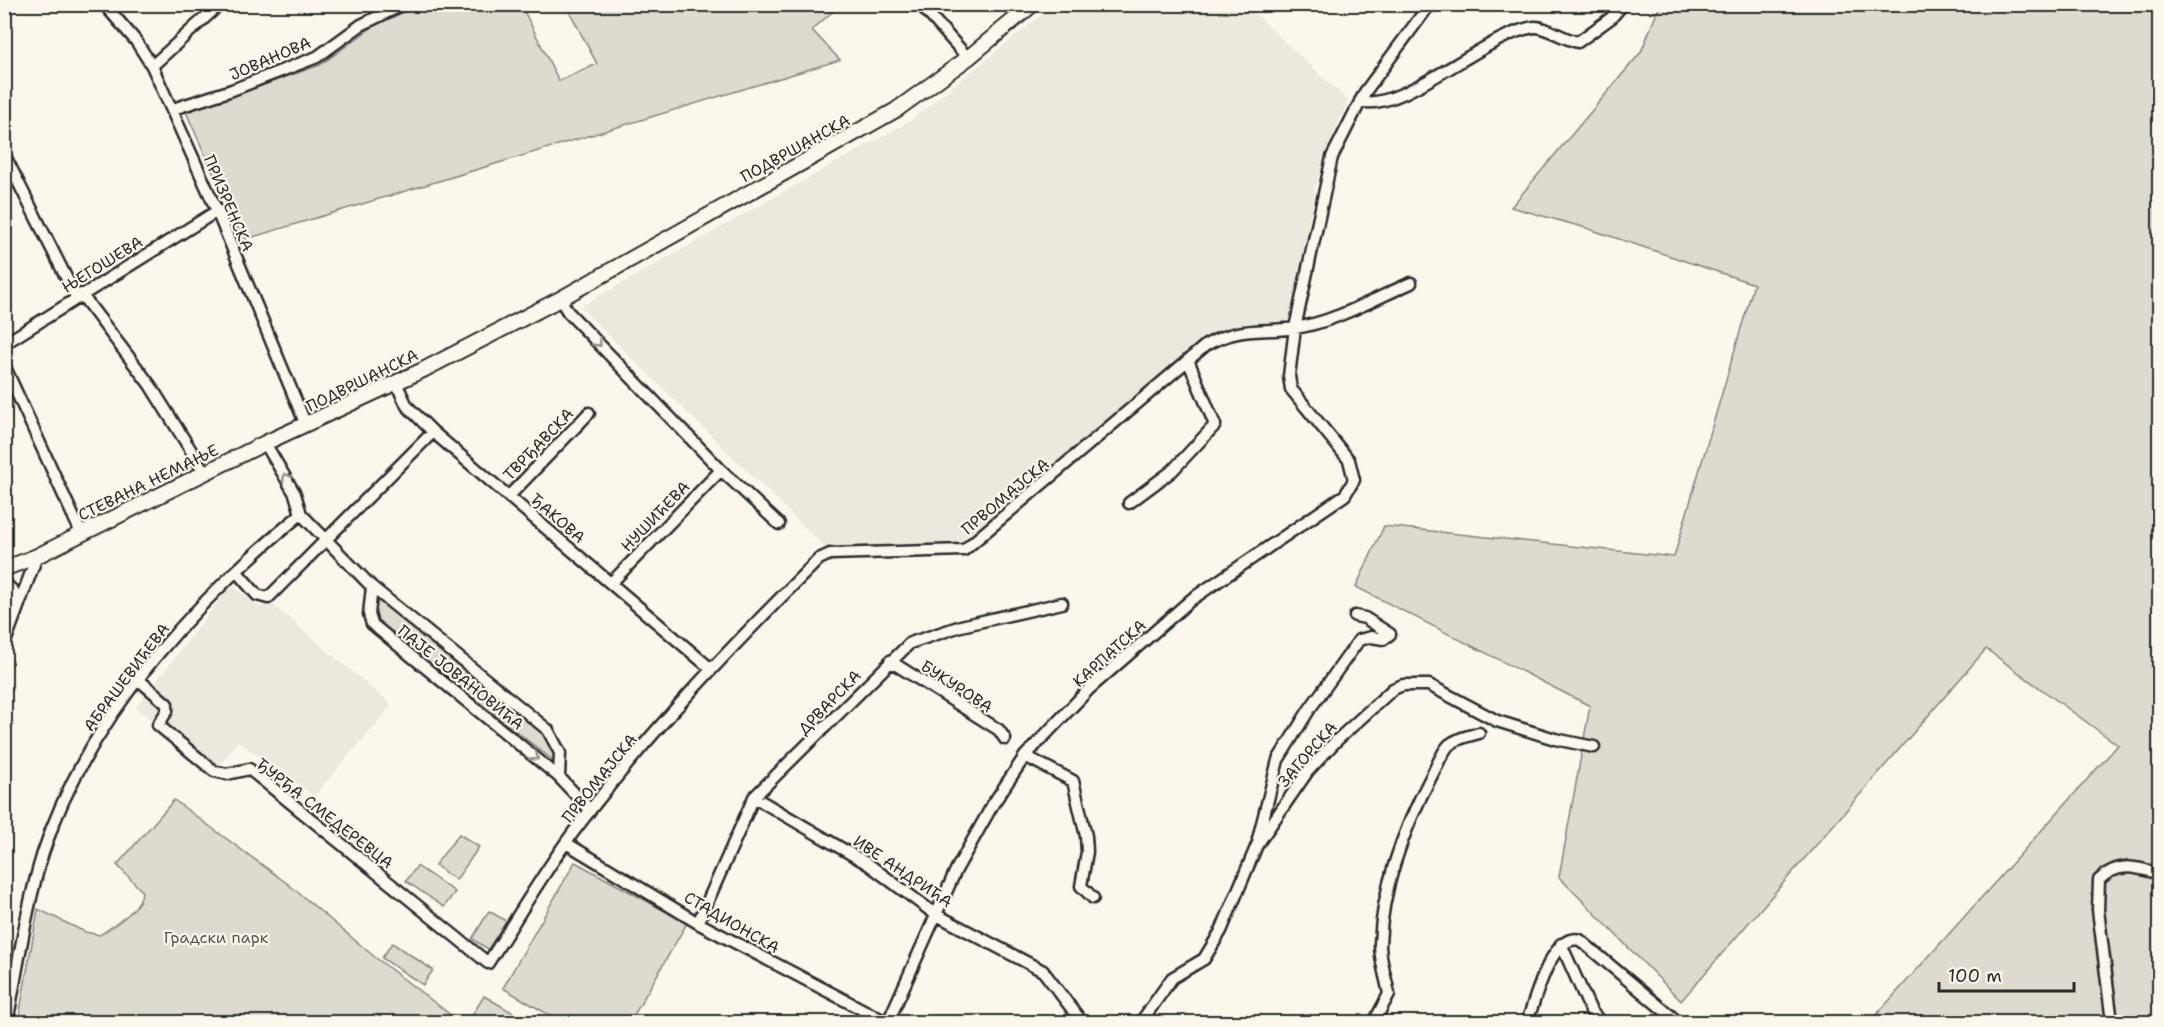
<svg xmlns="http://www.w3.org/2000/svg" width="2164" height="1027" font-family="'Shantell Sans',sans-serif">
	<rect width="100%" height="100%" fill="#fbf7ec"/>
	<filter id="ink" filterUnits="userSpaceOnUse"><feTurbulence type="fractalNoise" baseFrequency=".0167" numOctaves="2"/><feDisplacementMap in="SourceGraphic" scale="12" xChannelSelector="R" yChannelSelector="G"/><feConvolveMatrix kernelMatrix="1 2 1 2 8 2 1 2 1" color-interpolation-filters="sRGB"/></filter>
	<g filter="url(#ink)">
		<path fill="#ebe8de" d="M1054,5H1246L1348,101L1325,154L1315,189L1293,317L1282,322L1234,324L1206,340L958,544L828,550L580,307L910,121Z
			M231,585L261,608L267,600L392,705L314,796L238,741L218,768L136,708Z"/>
		<path fill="#dddad0" stroke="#84827e" stroke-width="1.5" d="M419,5H521L559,81L597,64L566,5H840L812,30L840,60L243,240L186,112L320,65L378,23Z
			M1660,5H2159V1022H1870L2118,745L1986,649L1681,1001L1559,877L1590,706L1356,587L1384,526L1674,557L1754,284L1586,228L1511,207L1641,52Z
			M377,599L547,735L553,743L556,759L554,761L378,623C373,616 372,607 377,599Z
			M174,800L288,884L376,958L460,1022H18L38,909L85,932L100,935C114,925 142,909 142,891L117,865Z
			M459,834L479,847L456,880L435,865Z
			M575,862L687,923L630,1022H561L503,988Z
			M417,866L455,892L444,907L406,881Z
			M489,911L506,921L488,949L472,939Z
			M392,943L433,970L423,985L382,958Z
			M484,996L529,1022H468Z"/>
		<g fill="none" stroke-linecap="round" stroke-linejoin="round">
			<defs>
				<path id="minor" d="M104,4L136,41L152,66L217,211L306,425
					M920,4L968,58
					M152,66L220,4
					M1360,101C1401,114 1488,32 1535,27C1545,26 1565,40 1578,42L1611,18L1623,4
					M173,109L232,90L317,57L361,25L404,4
					M4,154L76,297
					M81,294L150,385L205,473
					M560,299L568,312L721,470L779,524
					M4,344L217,211
					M4,365L81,533
					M396,383L407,406L433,432L710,668
					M265,443L295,494L301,514L372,587L548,730L560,753L559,777
					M509,496L589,413
					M1129,503L1172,471L1215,425L1188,360
					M237,572L257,595L268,598L433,432
					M4,582L14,592L17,605
					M611,583L721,470
					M372,587L369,614L372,624L559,777L590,810
					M4,645L37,556
					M890,661L999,730L1005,739
					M139,680L167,704V711L158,725L214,771L227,774L249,769L488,963C518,917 545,869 578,826C651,730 734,644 819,559L830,554L964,550L1206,345C1239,326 1261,333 1295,328C1335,322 1374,299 1411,283
					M1025,756L1073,781L1086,836L1087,852L1081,886L1093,898
					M754,797L868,864L935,914L1043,971L1082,1022
					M1258,839L1278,760L1309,710L1359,640L1371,637L1384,639L1390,634L1365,618L1355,616
					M566,843L698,923L886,1022
					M698,923L754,797L910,643L961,626L1062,603
					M1561,944L1591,1011L1600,1022
					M7,1022C18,967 26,907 43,853C87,718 193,603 301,514
					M888,1022L956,870L993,804L1025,756L1089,689L1192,599L1345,495L1354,480L1349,460L1291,389L1289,376L1295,328L1332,157L1365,92L1430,4
					M1141,1022L1172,978L1204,959L1221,931L1257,845L1308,771L1336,741L1393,689L1403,685H1429L1497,721L1555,739L1594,747
					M1374,1022L1389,994C1386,977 1380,962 1380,944C1382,886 1406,824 1433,773C1438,764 1442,752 1449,745C1457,738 1469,736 1479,733
					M1527,1022C1535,1001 1551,932 1580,940L1678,1022
					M2112,1022L2098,910L2099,880C2118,861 2136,867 2160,874"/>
				<path id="tertiary" d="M4,569L37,556L265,443L423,370L560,299L896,110L968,58L1033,4"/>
			</defs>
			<use href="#minor" stroke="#2b2b2b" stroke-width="15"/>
			<use href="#tertiary" stroke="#2b2b2b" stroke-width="18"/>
			<use href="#minor" stroke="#fbf7ec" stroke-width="10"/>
			<use href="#tertiary" stroke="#fbf7ec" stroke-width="14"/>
		</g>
		<defs><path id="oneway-chevron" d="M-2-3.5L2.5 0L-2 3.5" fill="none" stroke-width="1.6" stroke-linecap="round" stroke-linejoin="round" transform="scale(1.5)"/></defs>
		<g stroke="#93918c">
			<use href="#oneway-chevron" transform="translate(598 343) rotate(46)"/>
			<use href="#oneway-chevron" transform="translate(286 477) rotate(-121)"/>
			<use href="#oneway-chevron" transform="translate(535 757) rotate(39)"/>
		</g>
	</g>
	<g text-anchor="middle" stroke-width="4.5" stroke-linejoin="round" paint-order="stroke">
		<g font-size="16" fill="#2b2b2b" stroke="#fbf7ec">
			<text transform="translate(270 58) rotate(-23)" y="6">ЈОВАНОВА</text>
			<text transform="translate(795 148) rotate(-29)" y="6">ПОДВРШАНСКА</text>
			<text transform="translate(229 203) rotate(67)" y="6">ПРИЗРЕНСКА</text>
			<text transform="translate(102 264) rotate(-32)" y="6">ЊЕГОШЕВА</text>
			<text transform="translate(362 380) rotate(-26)" y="6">ПОДВРШАНСКА</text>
			<text transform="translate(538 444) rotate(-46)" y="6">ТВРЂАВСКА</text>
			<text transform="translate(148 482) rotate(-26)" y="6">СТЕВАНА НЕМАЊЕ</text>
			<text transform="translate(1005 496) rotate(-40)" y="6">ПРВОМАЈСКА</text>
			<text transform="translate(655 516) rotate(-46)" y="6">НУШИЋЕВА</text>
			<text transform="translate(558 518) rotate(41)" y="6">ЂАКОВА</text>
			<text transform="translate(1109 653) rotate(-42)" y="6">КАРПАТСКА</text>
			<text transform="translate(126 677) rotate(-53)" y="6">АБРАШЕВИЋЕВА</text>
			<text transform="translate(461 677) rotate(39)" y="6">ПАЈЕ ЈОВАНОВИЋА</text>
			<text transform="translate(957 686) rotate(33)" y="6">БУКУРОВА</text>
			<text transform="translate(829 702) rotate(-46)" y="6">ДРВАРСКА</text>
			<text transform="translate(1307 754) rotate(-49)" y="6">ЗАГОРСКА</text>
			<text transform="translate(599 778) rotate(-51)" y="6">ПРВОМАЈСКА</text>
			<text transform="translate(325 813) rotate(38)" y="6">ЂУРЂА СМЕДЕРЕВЦА</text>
			<text transform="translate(903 871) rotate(34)" y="6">ИВЕ АНДРИЋА</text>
			<text transform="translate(732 922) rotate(30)" y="6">СТАДИОНСКА</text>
		</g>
		<g font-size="16" fill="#585754" stroke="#fbf7ec">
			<text x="216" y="943">Градски парк</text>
		</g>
	</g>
	<rect width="2164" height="1027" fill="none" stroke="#fbf7ec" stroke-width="24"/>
	<rect x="12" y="12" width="2140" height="1003" fill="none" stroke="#2b2b2b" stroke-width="2" filter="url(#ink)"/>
	<path d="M1939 982v9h135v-9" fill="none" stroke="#2b2b2b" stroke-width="3"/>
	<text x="1948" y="982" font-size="18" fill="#2b2b2b" stroke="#fbf7ec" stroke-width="4.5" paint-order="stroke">100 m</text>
</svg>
